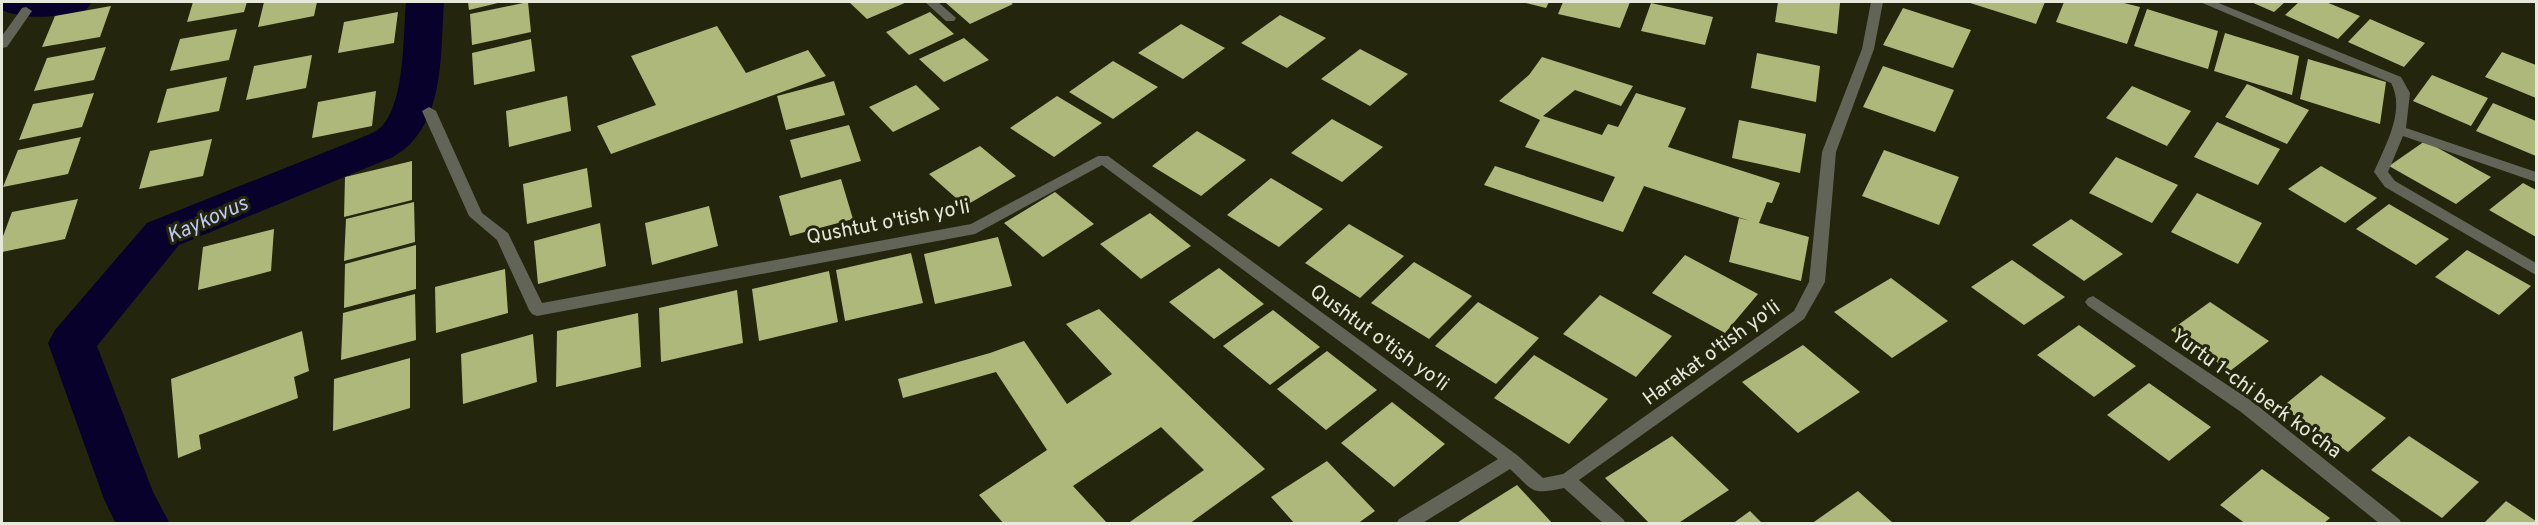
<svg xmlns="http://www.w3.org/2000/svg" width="2538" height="525" font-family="Overpass,sans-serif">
	<rect width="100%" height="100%" fill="#23260c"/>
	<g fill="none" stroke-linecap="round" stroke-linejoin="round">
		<path fill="#08012b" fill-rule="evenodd" d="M2,2H92L86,10C60,17 27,21 2,10Z
			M406,2H444C440,55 446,127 393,157L179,245L97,346L153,492L170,524H116L104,499L48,343L55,330L147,223L363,137C370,134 378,131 383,125C405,99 403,35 406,2Z"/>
	</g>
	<path fill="#afb87b" d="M193,2H247L244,12L187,22Z
		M264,2H317L314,16L258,27Z
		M468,2H502L469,10Z
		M528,2L531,32L472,45L470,14Z
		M849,2H907L867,19Z
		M1010,2L1013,4L970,24L946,3Z
		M1522,2H1549L1546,8Z
		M1563,2H1630L1620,28L1558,14Z
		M1778,2L1840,3L1837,34L1775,22Z
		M1967,2H2045L2036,24Z
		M2064,2H2120L2140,7L2127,44L2056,22Z
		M2251,2H2285L2274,12Z
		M2299,2H2326L2360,16L2338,39L2285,15Z
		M1651,3L1713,17L1705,45L1641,31Z
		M111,6L100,37L42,47L55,16Z
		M1903,8L1971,30L1953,68L1883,45Z
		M2147,9L2218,31L2208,69L2134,46Z
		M398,12L394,43L338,53L344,22Z
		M930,12L954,34L909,55L886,32Z
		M1280,15L1326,38L1287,68L1241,43Z
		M2370,19L2425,43L2404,67L2348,42Z
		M1181,24L1225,48L1183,79L1138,53Z
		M717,26L746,73L808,50L826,76L611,154L597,126L656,105L631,56Z
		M237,29L229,60L170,71L180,39Z
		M2225,33L2299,56L2292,95L2214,71Z
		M964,38L989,60L944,82L919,59Z
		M531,39L535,71L474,85L472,53Z
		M106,47L94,80L34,91L47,58Z
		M1360,49L1408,74L1370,106L1321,79Z
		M2502,52L2536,65V98L2485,77Z
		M1757,53L1820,66L1816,102L1751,88Z
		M312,55L306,88L246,100L254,66Z
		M1542,57L1633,86L1621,106L1575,90L1543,116L1602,135L1608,124L1618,127L1636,93L1686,108L1668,147L1780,183L1772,203L1767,202L1759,223L1809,237L1801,281L1729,262L1739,218L1750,221L1644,186L1623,232L1484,185L1495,166L1603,202L1615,177L1525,147L1540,120L1499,101L1529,75Z
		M2308,59L2386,82L2380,124L2300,99Z
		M1113,61L1158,87L1113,119L1069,92Z
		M1883,66L1954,90L1935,132L1863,107Z
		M2432,75L2488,98L2471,126L2413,101Z
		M227,77L219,111L157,123L167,89Z
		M834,81L845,115L786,130L777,96Z
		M2247,84L2309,110L2287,144L2225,117Z
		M916,85L940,109L893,132L869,107Z
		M2132,86L2191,111L2167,146L2106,118Z
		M376,91L372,126L312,138L318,102Z
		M94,93L82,127L19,140L33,104Z
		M567,96L571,131L509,147L506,111Z
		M1057,96L1102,123L1054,157L1010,128Z
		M2493,103L2536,121V156L2476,131Z
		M1332,119L1383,147L1342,182L1291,153Z
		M1739,120L1806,134L1800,173L1732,158Z
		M2217,122L2280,149L2258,185L2194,157Z
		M849,125L861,161L801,178L790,140Z
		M1197,131L1246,160L1201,196L1152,166Z
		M81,137L68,174L3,187L18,150Z
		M212,139L203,176L139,189L150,151Z
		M2425,141L2491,177L2456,204L2389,166Z
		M980,146L1016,176L965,206L929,174Z
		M1884,150L1959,177L1939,225L1862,196Z
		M2116,157L2178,185L2152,223L2089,193Z
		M412,161V200L344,217L345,177Z
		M2321,166L2377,198L2345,223L2288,189Z
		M587,168L592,207L527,224L523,184Z
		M1271,178L1323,209L1279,247L1227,215Z
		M841,179L853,219L790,236L779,196Z
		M2523,183L2536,190V237L2489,210Z
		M1055,192L1094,224L1043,257L1004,223Z
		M2197,193L2262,223L2238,264L2171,232Z
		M78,199L65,239L2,252V239L12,212Z
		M414,202L415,242L344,261L346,219Z
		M2389,204L2449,239L2416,265L2356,229Z
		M709,206L718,246L652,265L645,223Z
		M1150,213L1191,246L1141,279L1100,244Z
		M2071,219L2123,254L2084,281L2032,245Z
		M600,223L606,266L538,284L534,241Z
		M1349,224L1404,256L1360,298L1305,263Z
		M274,229L271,271L198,290L203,247Z
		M998,237L1012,286L935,304L924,254Z
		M416,245V289L344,308L345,264Z
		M2467,250L2531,286L2499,315L2435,277Z
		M911,253L923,303L845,321L836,270Z
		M1685,255L1758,294L1725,333L1652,293Z
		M2012,260L2065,297L2024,325L1971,287Z
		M1414,262L1472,296L1429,339L1371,303Z
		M1219,268L1264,304L1214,339L1169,302Z
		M505,269L508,313L436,333L435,287Z
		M829,271L838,322L759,341L752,289Z
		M1891,278L1948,321L1892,358L1834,312Z
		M737,290L743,343L661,362L659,308Z
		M415,294L416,340L341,360L343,313Z
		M1600,295L1672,336L1636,377L1563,334Z
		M1478,302L1539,338L1496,384L1435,346Z
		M2210,302L2269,341L2230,371L2171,330Z
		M1099,309L1265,469L1189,524H1127L1204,470L1161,427L1073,486L1108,524H1004L979,495L1047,450L996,372L903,398L898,379L990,353L1024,341L1067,404L1112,374L1066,324Z
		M1273,310L1320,347L1270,385L1223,346Z
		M638,313L641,367L556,387L557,331Z
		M2079,325L2136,366L2094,397L2037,355Z
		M302,331L309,371L294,377L298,398L199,435L201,449L178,458L171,379Z
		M533,334L537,382L463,404L461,354Z
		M1803,345L1860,392L1798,433L1742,382Z
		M1327,351L1377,390L1326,430L1277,389Z
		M1534,355L1608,399L1569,444L1494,398Z
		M410,358V408L333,431L334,379Z
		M2321,375L2386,418L2348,452L2282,407Z
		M2149,383L2211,427L2169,461L2107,415Z
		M1392,402L1445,444L1394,487L1341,443Z
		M1672,436L1729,490L1677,524H1650L1605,478Z
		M2409,436L2479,482L2442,518L2371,470Z
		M1327,461L1375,511L1357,524H1295L1271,497Z
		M2262,469L2330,518L2323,524H2246L2220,505Z
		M1517,485L1553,524H1455Z
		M1858,491L1894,524H1811Z
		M2506,501L2536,521V524H2483Z
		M1750,511L1763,524H1732Z"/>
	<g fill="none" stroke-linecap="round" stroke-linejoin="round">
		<path fill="#626458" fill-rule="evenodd" d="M925,2H938L956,18L954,21H946Z
			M1871,2H1883L1874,49L1836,152L1825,282L1804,319L1579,480L1623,519L1626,524H1604L1564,488C1530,495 1535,492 1510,469L1421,524H1396L1399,519L1498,459L1102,165L975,234L537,316L532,314L529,310L497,240L469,216L422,111L429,107L436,111L482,213L508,233L542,303L971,224L1098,156H1108L1517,455L1543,478L1563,474L1794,311L1809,282L1822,152L1862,49Z
			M2200,2H2216L2401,77L2410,93L2406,128L2536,172V182L2403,136L2388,172L2395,181L2536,263V275L2385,187L2374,172C2385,146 2406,110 2391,83Z
			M26,7L32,11L7,47L2,48V36L22,8Z
			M2093,296L2253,402L2399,519L2402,524H2380L2241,412L2088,306L2085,302L2088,298Z"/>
	</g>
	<g text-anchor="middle" stroke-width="6" stroke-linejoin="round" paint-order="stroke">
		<g font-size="20" fill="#e6e9d9" stroke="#23260c">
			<text transform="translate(888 221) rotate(-11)" y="7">Qushtut o'tish yo'li</text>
			<text transform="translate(1380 337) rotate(36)" y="7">Qushtut o'tish yo'li</text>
			<text transform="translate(1711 352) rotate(-36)" y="7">Harakat o'tish yo'li</text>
			<text transform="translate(2257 393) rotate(36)" y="7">Yurtu 1-chi berk ko'cha</text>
		</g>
		<g font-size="21" font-style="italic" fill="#c1c7f7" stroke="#23260c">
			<text transform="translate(207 219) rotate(-24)" y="7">Kaykovus</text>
		</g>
	</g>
	<rect width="2538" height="525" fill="none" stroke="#e6e9d9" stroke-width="6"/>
</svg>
